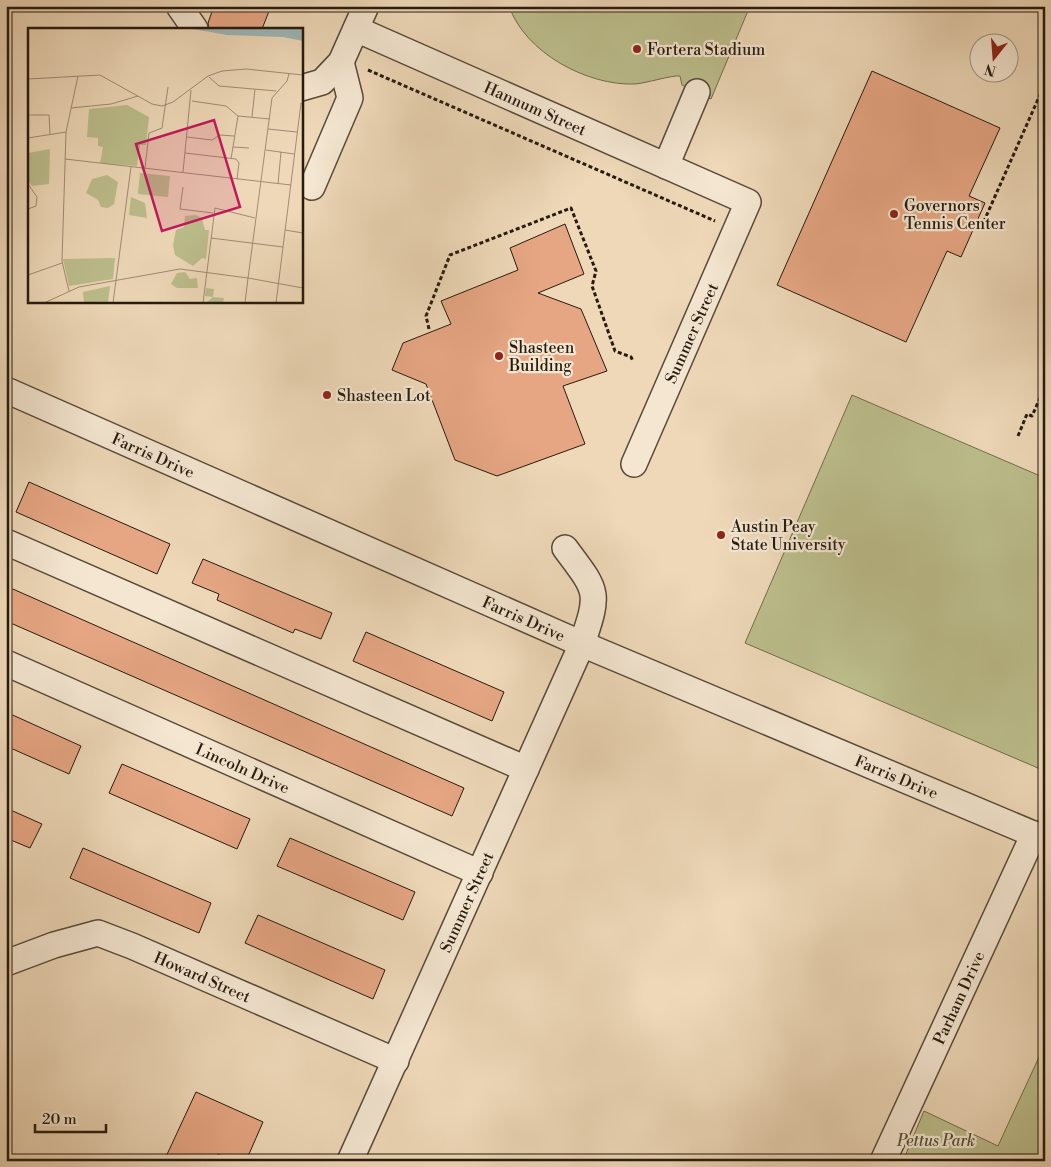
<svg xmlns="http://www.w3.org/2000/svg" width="1051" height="1167" font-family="'Libre Bodoni',serif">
	<rect width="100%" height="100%" fill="#eed8b8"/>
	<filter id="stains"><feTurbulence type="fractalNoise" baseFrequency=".004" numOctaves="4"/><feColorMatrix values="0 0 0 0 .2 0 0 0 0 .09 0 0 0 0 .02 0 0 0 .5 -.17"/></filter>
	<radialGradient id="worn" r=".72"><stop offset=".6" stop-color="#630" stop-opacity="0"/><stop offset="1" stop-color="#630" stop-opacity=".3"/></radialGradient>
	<path fill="#bcbe8c" stroke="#716c4e" d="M509,6H750L711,99L682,85L680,76C672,75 647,83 635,84C588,86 525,53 509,6Z
		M852,395L1045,478V771L745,643Z
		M1045,1044V1161H903L924,1111L998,1146Z"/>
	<path fill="#e6a683" stroke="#261b0f" d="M214,6H271L262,29H209L208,23Z
		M872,71L1000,128L969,196L985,203L961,257L947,251L906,342L777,285Z
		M565,224L584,274L538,293L581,309L607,371L563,386L585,444L497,476L455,460L426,384L392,370L403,343L451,324L441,301L518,270L510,248Z
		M29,482L170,544L157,574L16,512Z
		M203,559L332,613L321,639L295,629L293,633L217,600L219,594L192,583Z
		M6,586L464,788L452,816L6,621Z
		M366,632L504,692L492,721L353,661Z
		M6,712L81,746L69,774L6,746Z
		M122,764L250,819L237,849L109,793Z
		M6,808L42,824L30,848L6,838Z
		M290,838L415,892L403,920L277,866Z
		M83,848L211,903L199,933L70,878Z
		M258,915L385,970L373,999L245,943Z
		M196,1092L263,1122L246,1161H233L218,1154L215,1161H164Z"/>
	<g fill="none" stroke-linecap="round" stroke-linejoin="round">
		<defs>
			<g id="minor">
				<path d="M179,6L195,29"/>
				<path id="s1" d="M356,29L748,202L634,464"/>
				<path d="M301,88L322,82L341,62L366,6"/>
				<path d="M666,166L697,92"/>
				<path d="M312,187L350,98L341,62"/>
				<path id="s2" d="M6,390L582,644L1045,839"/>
				<path d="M6,542L526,769"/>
				<path id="s3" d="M6,663L480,873"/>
				<path id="s4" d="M6,963L54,945L98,933L132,946L396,1061"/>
				<path id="s5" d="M350,1161L582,644C600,591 598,592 565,548"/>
				<path id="s6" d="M883,1161L1034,834"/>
			</g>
		</defs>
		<use href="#minor" stroke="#584a39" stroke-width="28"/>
		<path stroke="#261b0f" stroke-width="3" stroke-dasharray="4 2.5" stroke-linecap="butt" d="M368,70L715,221
			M975,226L981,228L1043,88
			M429,329L426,316L450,255L571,208L596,271L592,286L615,351L631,357L633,361
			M1018,436L1027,414L1032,416L1045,387"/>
		<use href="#minor" stroke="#f4e6d1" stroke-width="25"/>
	</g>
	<g fill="#8f2418" stroke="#f4e6d1" stroke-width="2">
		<circle cx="637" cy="49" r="5"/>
		<circle cx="894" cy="214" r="5"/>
		<circle cx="499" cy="356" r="5"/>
		<circle cx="327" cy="395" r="5"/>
		<circle cx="721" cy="535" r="5"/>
	</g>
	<g text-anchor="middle" stroke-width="4.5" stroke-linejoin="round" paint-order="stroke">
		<g font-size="16" fill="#261b0f" stroke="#f4e6d1" text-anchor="start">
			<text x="647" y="55">Fortera Stadium</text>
			<text x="904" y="211">Governors<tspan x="904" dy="18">Tennis Center</tspan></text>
			<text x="509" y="353">Shasteen<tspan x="509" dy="18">Building</tspan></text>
			<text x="337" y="401">Shasteen Lot</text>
			<text x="731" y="532">Austin Peay<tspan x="731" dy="18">State University</tspan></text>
		</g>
		<g font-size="16" fill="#261b0f" stroke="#f4e6d1">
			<text dy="6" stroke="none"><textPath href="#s1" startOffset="196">Hannum Street</textPath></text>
			<text transform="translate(691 333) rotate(-66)" y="6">Summer Street</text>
			<text dy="6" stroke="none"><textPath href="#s2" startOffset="161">Farris Drive</textPath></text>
			<text dy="6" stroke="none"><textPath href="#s2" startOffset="566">Farris Drive</textPath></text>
			<text dy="6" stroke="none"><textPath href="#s3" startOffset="259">Lincoln Drive</textPath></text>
			<text dy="6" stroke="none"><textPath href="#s2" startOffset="971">Farris Drive</textPath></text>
			<text dy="6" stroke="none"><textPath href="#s5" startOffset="284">Summer Street</textPath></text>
			<text dy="6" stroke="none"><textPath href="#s4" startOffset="210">Howard Street</textPath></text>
			<text dy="6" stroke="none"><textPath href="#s6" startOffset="180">Parham Drive</textPath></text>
		</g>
		<g font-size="16" font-style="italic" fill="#534c34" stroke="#f4e6d1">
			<text x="936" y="1146">Pettus Park</text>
		</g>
	</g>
	<g transform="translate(28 28)">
		<rect width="275" height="275" fill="#eed8b8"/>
		<path d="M99,77L121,89L118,117H112L109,138L72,135L75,119L70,118V110L59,109L61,81ZM22,121L21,156L4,158L0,153V125ZM112,145L142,148L140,169L110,166ZM79,147L90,154L86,176L80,180L73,179L70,172L58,165L64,151ZM103,169L117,175L119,190L101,187ZM168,187L174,190L177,202H181L178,231L174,230L165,238L147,227L145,217L148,202L156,199L157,188ZM87,230L85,251L41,258L35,231ZM157,244L162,251L169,250L170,260H149L143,256L149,245ZM82,258L80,275H56L55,264ZM178,260L186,261L185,269L196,270L195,275L179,274L185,269L177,268Z" fill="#bcbe8c"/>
		<path d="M159,0H275V13L255,9L199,7Z" fill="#9eb7b9"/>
		<path fill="none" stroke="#9e8c74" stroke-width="1" d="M261,46L259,53L244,70L220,250L275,260M181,49L191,58L248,63M0,51L72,47L124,76L134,78L145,74L180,48L194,43L218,41L275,47M164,73L198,78L210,88M43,80L83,76L110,68M0,87H21L22,106M210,88L242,91M224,89L227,61M240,101L269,104M159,109L184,112L192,107L206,108M0,110L38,104M205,119L221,120M238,122L266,126M157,125L208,131L211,135L209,151M37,131L263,157M203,131L210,88M117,140L121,105L134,100L140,59M155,144L163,62M0,156L9,169L8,178L0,181M250,156L253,124M155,159L152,181L185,185M257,202L275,205M183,210L255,219M0,247L34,235M41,263L34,233L38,104L50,48M16,275L51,259L152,241L220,250L217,275M85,275L103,139M175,275L187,180L227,190M248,275L273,75L275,76"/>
		<path fill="#c2185b" fill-opacity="0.15" stroke="#c2185b" stroke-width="2.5" d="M186,92L212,179L134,203L108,116Z"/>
		<rect width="275" height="275" fill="none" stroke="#261b0f" stroke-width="2.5"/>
	</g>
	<rect width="1051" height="1167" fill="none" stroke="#eed8b8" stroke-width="25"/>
	<rect x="8" y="8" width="1036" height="1152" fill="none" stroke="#261b0f" stroke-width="2.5"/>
	<rect x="12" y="12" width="1026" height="1142" fill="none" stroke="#261b0f"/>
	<g transform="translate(994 58) rotate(197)"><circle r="24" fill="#f4e6d1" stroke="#a29583"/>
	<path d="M0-4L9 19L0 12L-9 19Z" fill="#8f2418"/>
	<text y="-8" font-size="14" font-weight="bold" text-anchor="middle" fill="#261b0f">N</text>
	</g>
	<path d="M35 1124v8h71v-8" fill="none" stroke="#261b0f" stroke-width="2.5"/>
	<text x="42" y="1124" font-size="15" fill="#261b0f" stroke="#f4e6d1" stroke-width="4" paint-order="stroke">20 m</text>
	<rect width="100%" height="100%" filter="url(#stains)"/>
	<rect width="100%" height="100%" fill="url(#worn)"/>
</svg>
